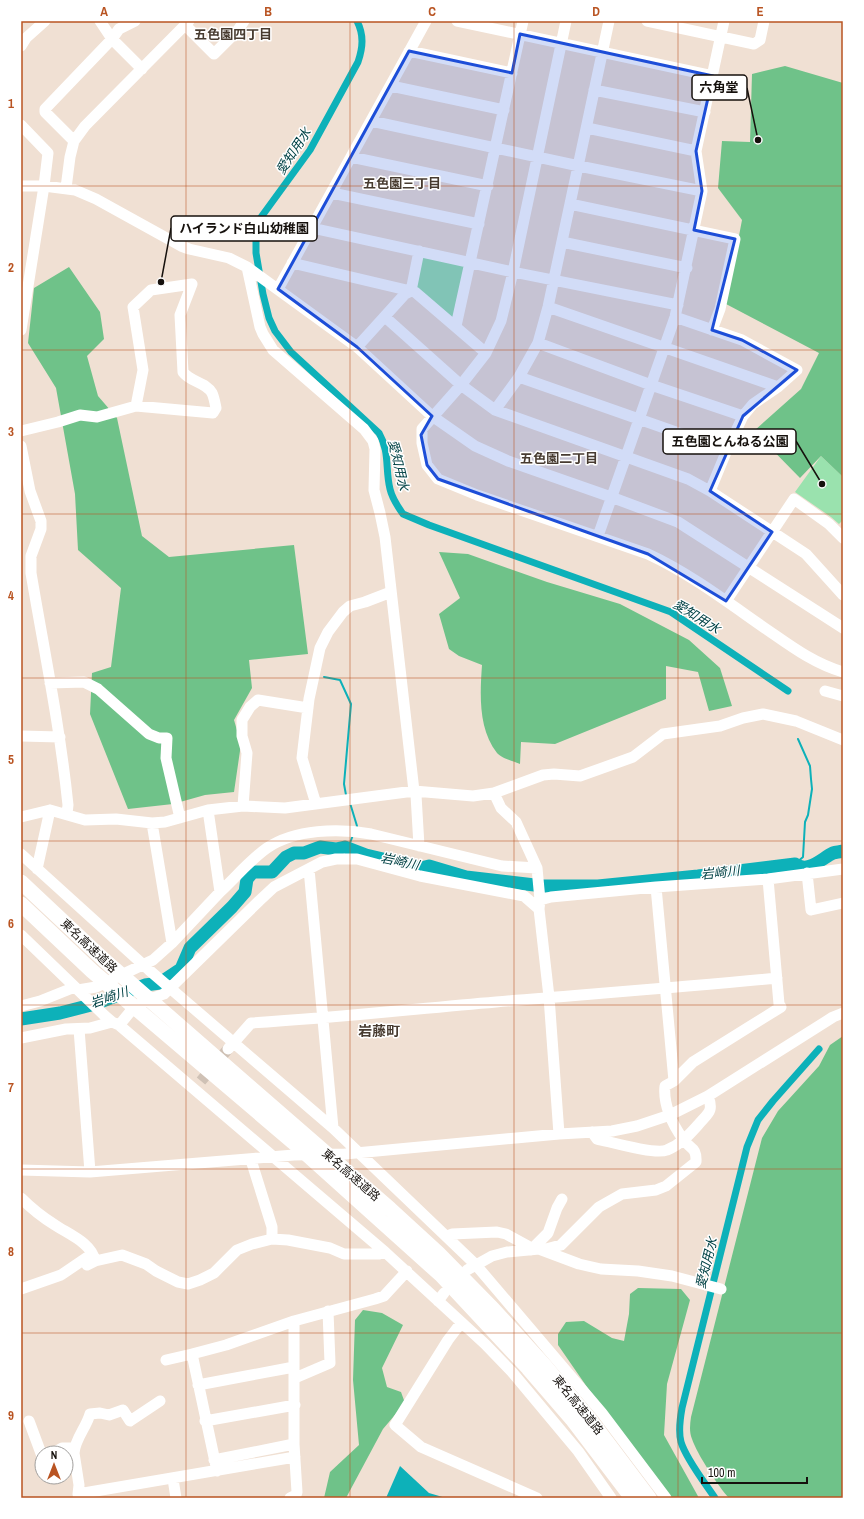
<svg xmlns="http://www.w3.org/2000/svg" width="864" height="1519" font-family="'Archivo Narrow','Noto Sans JP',sans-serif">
	<rect width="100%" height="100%" fill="#f0e0d3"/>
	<path fill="#9ae2ae" d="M421,253L468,264L455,322L416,288Z
		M821,456L843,477V520L839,524L831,517L795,492Z"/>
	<path fill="#6fc289" d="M785,66L843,83V477L821,456L800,478L754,431L801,389L819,353L726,304L742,220L718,188L722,141L750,142L752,74Z
		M69,267L100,312L104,339L87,356L98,396L117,418L142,536L169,557L294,545L308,654L249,660L252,688L234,720L241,744L234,792L205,795L173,804L128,809L90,714L92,673L111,667L121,588L78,550L75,494L56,388L28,343L34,288Z
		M439,552L468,554L547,582L620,604L689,640L720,668L732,706L709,711L698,672L666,666V699L555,744L521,742L520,764C513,761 501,758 497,753C478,729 480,694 482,665L459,656L449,649L439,614L460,598Z
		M843,1036V1498H729C718,1486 697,1454 692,1439C689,1432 690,1424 691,1417L762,1138L778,1111L819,1066L830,1045Z
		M638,1288L681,1289L690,1300L667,1384L664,1435L699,1498H670L587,1387L558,1345V1334L566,1322L584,1321L612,1338L624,1341L629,1314L630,1294Z
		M363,1310L382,1313L403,1325L382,1368L387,1387L401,1392L405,1403L383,1429L346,1498H324L330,1472L359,1445L353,1380L355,1320Z"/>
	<path fill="#0db1b9" d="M400,1466L429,1493L446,1498H386Z"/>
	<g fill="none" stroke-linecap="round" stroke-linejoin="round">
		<path stroke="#0db1b9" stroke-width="2" d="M324,677L340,680L351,704L344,784L346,795
			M350,803L357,826L356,829
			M345,847L350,843L353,835
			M795,864L803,857L805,822L808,815L812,789L811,779L810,766L798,739"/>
		<path stroke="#0db1b9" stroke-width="7" d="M357,21C364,35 363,47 358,62L310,150L259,220L256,239V253L263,294L269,318L275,331L291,352L379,433C390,452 385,469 390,489C392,498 398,507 403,514L429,525L671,612L788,691
			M715,1498C705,1483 686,1459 681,1442C678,1431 680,1419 682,1408L747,1147L758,1120L773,1101L819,1049"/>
		<path stroke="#0db1b9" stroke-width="13" d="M21,1019L60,1013L95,1004L145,985L160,983L181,969L190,948L232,907L245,892L247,879L253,872H272L286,857L294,853H304L320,847L336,849L345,847L366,855L421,868L429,866L466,877L543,886H598L698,876L795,864C808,874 822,858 833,853C836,852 840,852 843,851"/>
		<path stroke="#cfc1b5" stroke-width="11" stroke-dasharray="11 5.5" stroke-linecap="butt" d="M201,1081L228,1049"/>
		<path stroke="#fff" stroke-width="11" d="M100,21L112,39L142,69
			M457,21L713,76
			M566,21L513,272L501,321L486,353L461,385L422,429V443L427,465L438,479L477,495L648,554C691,574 730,604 769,631C792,647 815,664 843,672
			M647,21L754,44L760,40L764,21
			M185,25L214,54L238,30L244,21
			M21,46L26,38L45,21
			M409,51L512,73
			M391,86L504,110
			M594,90L705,112
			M371,121L579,166L702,191
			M21,125L48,153L44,186L21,330
			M587,128L696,151
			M74,141L45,112V109L112,39L119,29L135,21
			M351,157L488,186
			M21,186H44L75,190L96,199L181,246L189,249L229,258L247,267L357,347L432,416L475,446L508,461L611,497L678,522L843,628
			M66,188L70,157L74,141L85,126L189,21
			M332,193L479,224
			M570,204L735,239L720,309L712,330
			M312,228L513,272L678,305
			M562,242L687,268
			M292,263L415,292L486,353
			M247,267L260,327L263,334L273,350L364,429L373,441L375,449L374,490L380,513L385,537L414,791L416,795L419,846
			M278,289L426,21
			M548,307L778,387
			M385,317L461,385L495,410L688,479L710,491L806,554L843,595
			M675,317L742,340L797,370L778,387L753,404L743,416L727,450L710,491
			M456,326L523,21
			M538,343L651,385L743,416
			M357,347L405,294L411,291L419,251
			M519,377L727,450
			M495,410L519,377L538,343L548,307L609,21
			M21,431L58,422L80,415L97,417L136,406L213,413L216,408C215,403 214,397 212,393C206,382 190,382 183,372L180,315L192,284L151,290L133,307L143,370L136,406
			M21,446L30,491L41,521V529L31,556V573C44,650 60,727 68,805L67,814
			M598,536L675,317L702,191L696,151L724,21
			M726,601L794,499L829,524L843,538
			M50,683L84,682L98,689L149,734L159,738H167L166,758L180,818
			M825,691L843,696
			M21,736L60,737
			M494,793L501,808L516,822L537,868L540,900L539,909L549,997L559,1134
			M316,804L302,758L309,699L320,648L328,632L343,612L350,606L365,602L391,592
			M243,806L247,753L242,736V720L250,707L258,700L308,708
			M21,817L50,810L85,820L116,819L152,823L165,822L208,810L243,806L285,808L414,791L473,796L494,793L543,775L554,774L580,776L633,757L663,734L720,726L743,718L763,714L796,721L843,740
			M152,823L172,943
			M21,854L149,970L333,1128L476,1265L602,1413L666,1498
			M37,869L50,810
			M309,869L333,1128
			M807,873L811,910L843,903
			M656,887L674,1081
			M220,892C236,877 250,860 267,848C295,829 339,828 371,834L502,866L537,868
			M540,900L551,897L656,887L768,879L843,869
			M21,935L105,1016L112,1022L119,1025L385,1252L485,1344L512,1372L578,1451L611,1498
			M78,990L96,987L153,960L172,943L220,892L208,810
			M21,1006L40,1001L75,987
			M119,1025C124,1020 127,1015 132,1010C139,1002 154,998 164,994L259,901L274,887L322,862L336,859H357L420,876L524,896L539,909
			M79,1029L90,1172
			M21,1038L66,1029L90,1028L112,1022
			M228,1049L251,1023C333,1018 414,1009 496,1002C590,994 683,987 777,978
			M592,1132L597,1139C611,1142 655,1155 667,1150C680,1145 689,1135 698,1125C708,1113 714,1112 708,1096
			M251,1160L272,1227V1239
			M21,1170L90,1172L294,1155L345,1154L559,1134L612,1131L637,1126L670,1115L708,1096L833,1017L843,1013
			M21,1198C31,1208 42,1217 55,1225C68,1234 92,1243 95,1261
			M447,1236L452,1234L497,1232L506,1234L528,1246L531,1250L548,1233L557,1208L562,1199
			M542,1250L561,1245L599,1207L622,1194L656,1190L666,1186L696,1162C697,1146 689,1149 683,1139C672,1124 663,1104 665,1086L674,1081L693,1062L781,1007L779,1004L768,879
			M87,1265L95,1261L122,1255L146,1264L156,1271L178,1282L188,1284L200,1280L214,1273L237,1250L252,1244L272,1239L288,1240L330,1248L344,1254H379L385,1252
			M467,1270L492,1256L507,1252L539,1249L579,1264L601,1269L638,1271L672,1276L721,1289
			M21,1289L61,1275L86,1258L93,1256
			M438,1301L444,1293
			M294,1321L375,1299L384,1296L407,1271
			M461,1323L448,1340L395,1425L421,1447L537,1498
			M166,1360L192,1354
			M295,1378L330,1363L328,1311
			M198,1385L294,1367
			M29,1421L42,1456
			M205,1421L295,1405
			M53,1453L62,1448H74
			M214,1460L294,1444
			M217,1471L192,1354L226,1345L294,1321V1444L297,1492L296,1495L290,1498
			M173,1479L176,1498
			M78,1494L295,1457
			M79,1498L78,1494L79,1485L74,1453C75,1439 86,1428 90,1414L100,1413L109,1415L123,1410L130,1421L160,1401"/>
		<path stroke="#fff" stroke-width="15" d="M21,882L104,960L390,1209L438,1253L493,1309L545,1366L588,1417L649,1498
			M21,904L92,971L293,1142L441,1275L528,1368L572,1419L632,1498"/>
	</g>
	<path fill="#1d4ed8" fill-opacity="0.2" stroke="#1d4ed8" stroke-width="3" stroke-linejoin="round" d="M520,34L713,76L696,151L702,191L694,230L735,239L712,330L742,340L797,370L743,416L710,491L772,532L726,601L648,554L438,479L427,465L421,435L432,416L357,347L278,289L409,51L512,73Z"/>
	<path fill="none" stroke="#b95422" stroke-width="1" stroke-opacity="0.55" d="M186,21V1498M350,21V1498M514,21V1498M678,21V1498M21,186H843M21,350H843M21,514H843M21,678H843M21,841H843M21,1005H843M21,1169H843M21,1333H843"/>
	<g text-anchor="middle" stroke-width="3" stroke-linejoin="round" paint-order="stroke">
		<g font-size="12" fill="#16110d" stroke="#fff">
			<text transform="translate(89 946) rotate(43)" y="4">東名高速道路</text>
			<text transform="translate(351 1175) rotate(41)" y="4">東名高速道路</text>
			<text transform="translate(578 1405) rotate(51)" y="4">東名高速道路</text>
		</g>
		<g font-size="13" font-weight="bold" fill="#473b30" stroke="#fff">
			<text x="233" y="39">五色園四丁目</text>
			<text x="402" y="188">五色園三丁目</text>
			<text x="559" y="463">五色園二丁目</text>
		</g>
		<g font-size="13" font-style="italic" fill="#004144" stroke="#fff">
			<text transform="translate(293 151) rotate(-57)" y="5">愛知用水</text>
			<text transform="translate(399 465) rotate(77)" y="5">愛知用水</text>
			<text transform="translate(697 616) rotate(32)" y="5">愛知用水</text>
			<text transform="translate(400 861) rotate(12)" y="5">岩崎川</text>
			<text transform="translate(720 872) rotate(-6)" y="5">岩崎川</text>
			<text transform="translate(109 997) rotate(-19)" y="5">岩崎川</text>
			<text transform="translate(706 1263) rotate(-76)" y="5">愛知用水</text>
		</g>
		<g font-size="14" font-weight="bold" fill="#473b30" stroke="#fff">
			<text x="379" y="1036">岩藤町</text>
		</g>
	</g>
	<path fill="none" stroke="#16110d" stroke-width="1.5" d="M758 140L747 88M161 282L171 228M822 484L796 441"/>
	<g fill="#16110d" stroke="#fff" stroke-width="1.5">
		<circle cx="758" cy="140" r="4"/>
		<circle cx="161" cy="282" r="4"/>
		<circle cx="822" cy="484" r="4"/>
	</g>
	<g fill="#fff" stroke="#16110d" stroke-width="1.5">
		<rect x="692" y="75" width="55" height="25" rx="4"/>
		<rect x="171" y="216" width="146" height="25" rx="4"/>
		<rect x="663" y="429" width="133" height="25" rx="4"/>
	</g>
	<g font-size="13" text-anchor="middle" font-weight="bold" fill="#16110d">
		<text x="719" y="92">六角堂</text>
		<text x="244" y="233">ハイランド白山幼稚園</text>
		<text x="730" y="446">五色園とんねる公園</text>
	</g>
	<rect width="864" height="1519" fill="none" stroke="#ffffff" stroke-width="44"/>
	<g transform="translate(54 1465)"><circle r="19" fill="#ffffff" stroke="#a2a09e"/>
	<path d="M0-3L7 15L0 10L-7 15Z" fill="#b95422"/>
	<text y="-6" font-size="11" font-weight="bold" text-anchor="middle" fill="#16110d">N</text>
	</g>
	<path d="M702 1477v6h105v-6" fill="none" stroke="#16110d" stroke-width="2"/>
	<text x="708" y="1477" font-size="12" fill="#16110d" stroke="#ffffff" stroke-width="3" paint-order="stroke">100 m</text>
	<rect x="22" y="22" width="820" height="1475" fill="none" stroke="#b95422" stroke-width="1.5"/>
	<g font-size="13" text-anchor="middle" font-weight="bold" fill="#b95422">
		<text x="104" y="16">A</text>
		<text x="268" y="16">B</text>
		<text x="432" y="16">C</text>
		<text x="596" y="16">D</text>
		<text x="760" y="16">E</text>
		<text x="11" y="108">1</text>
		<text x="11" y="272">2</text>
		<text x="11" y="436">3</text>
		<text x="11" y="600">4</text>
		<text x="11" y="764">5</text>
		<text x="11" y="928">6</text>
		<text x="11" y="1092">7</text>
		<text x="11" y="1256">8</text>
		<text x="11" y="1420">9</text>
	</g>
</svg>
